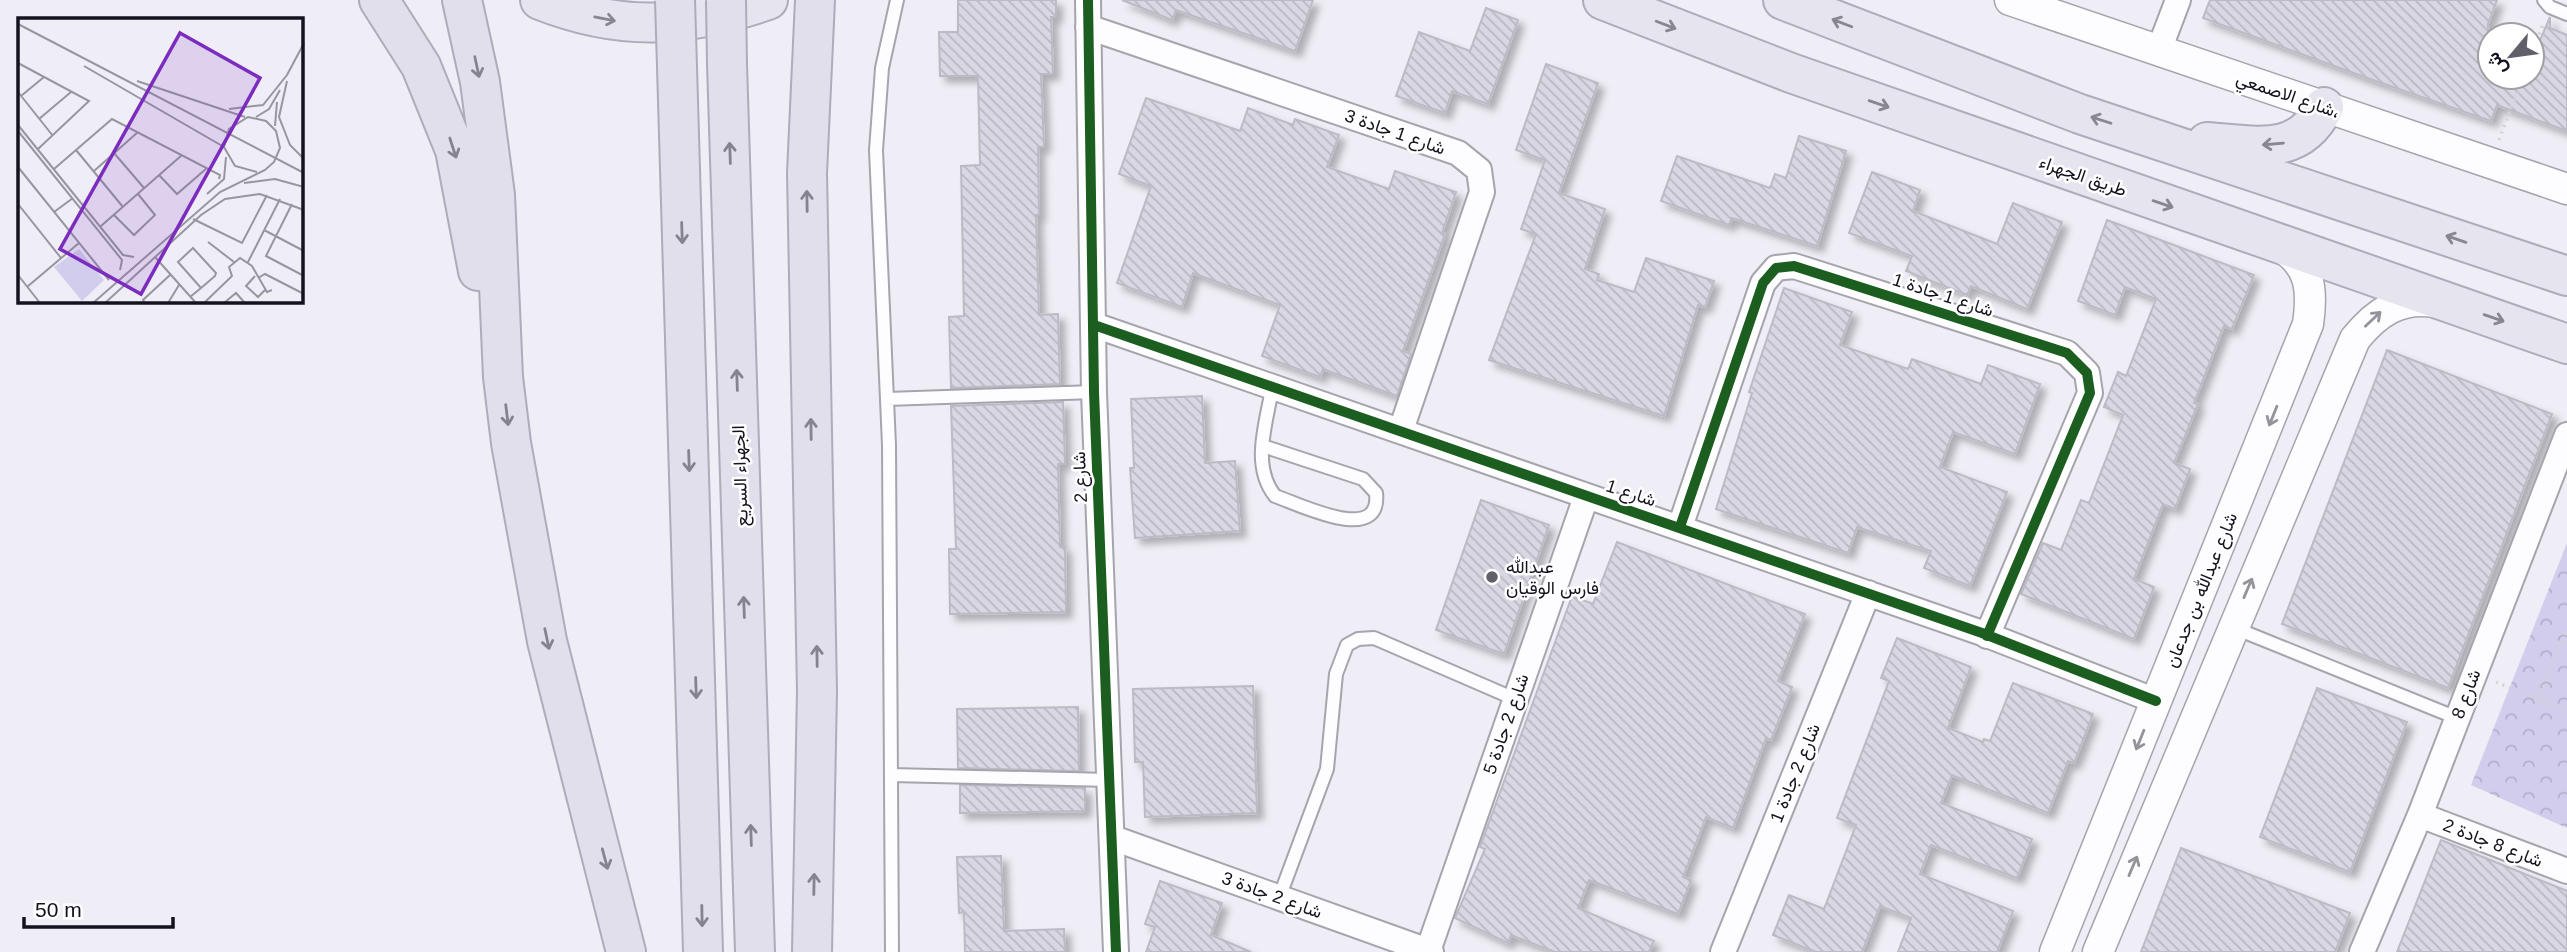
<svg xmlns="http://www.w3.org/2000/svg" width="2567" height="952" font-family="Arial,Vazirmatn,sans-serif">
	<defs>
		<pattern id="park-crowns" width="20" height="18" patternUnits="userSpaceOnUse" patternTransform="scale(1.75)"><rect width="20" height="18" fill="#d2cdec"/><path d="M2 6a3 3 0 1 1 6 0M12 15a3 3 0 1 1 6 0" fill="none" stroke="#b3afca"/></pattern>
		<pattern id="building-back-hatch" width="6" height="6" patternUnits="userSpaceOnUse" patternTransform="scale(1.75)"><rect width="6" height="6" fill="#d9d7e3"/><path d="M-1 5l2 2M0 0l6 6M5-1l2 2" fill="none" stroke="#b9b8c2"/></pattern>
		<filter id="shadow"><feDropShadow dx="6" dy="6" stdDeviation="3.5" flood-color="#0004"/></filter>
	</defs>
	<rect width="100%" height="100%" fill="#efeef6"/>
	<path fill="url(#park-crowns)" d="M2567,543V828L2471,785Z"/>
	<path fill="url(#building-back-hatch)" stroke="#bcbac4" stroke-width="2" filter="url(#shadow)" d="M958,0H1056V17H1051L1053,74H1041L1044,147H1038L1039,215H1036L1039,315L1058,314L1060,384L951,388L949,317L964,316L961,166L980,165L978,76H940L939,32H958Z
		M1122,0H1313L1295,51L1176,10L1172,20Z
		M2210,0H2497L2488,24L2490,77H2532V59L2550,17V28L2567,35V131L2497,105L2491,121L2370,79L2203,18Z
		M1486,8L1518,20L1488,104L1452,91L1445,113L1396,96L1419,32L1470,51Z
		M1546,64L1598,83L1559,193L1605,209L1585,269L1599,274L1597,280L1634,292L1646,258L1714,281L1705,307L1698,305L1664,416L1489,360L1536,234L1521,229L1545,160L1516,150Z
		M1146,98L1240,131L1248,108L1293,125L1295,119L1339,135L1327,167L1389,189L1395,171L1456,192L1442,233L1445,234L1403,351L1411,354L1397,396L1323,369L1320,377L1262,356L1280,305L1193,273L1182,307L1117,283L1151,186L1119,174Z
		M1799,136L1846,151L1817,246L1732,218L1729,225L1661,201L1677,156L1770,188L1775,174L1786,178Z
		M1872,172L1920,190L1913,211L1997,244L2013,203L2062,222L2027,309L1971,286L1967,295L1906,271L1912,256L1849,233Z
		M2107,220L2254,275L2232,329L2224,326L2194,403L2198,404L2174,463L2190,469L2175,509L2163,504L2134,579L2154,587L2134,639L2021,594L2043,543L2061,550L2081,500L2089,503L2123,415L2104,407L2118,372L2126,376L2156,299L2125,287L2115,315L2078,301Z
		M1784,288L1852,312L1840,345L1908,369L1912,359L1981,384L1988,365L2040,384L2015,454L1953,432L1940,467L2007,492L1970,586L1924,568L1931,551L1857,527L1848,553L1716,509L1752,393L1749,392Z
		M2387,350L2552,414L2448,688L2282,624Z
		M1202,396L1205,463L1235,461L1240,531L1135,538L1130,468H1134L1131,399Z
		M1063,402L1065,464H1058L1060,547H1065L1066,612L950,614L949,549H956L951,406Z
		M1481,500L1549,525L1504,654L1436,630Z
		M1617,542L1805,614L1778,681L1792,687L1771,740L1766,738L1733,828L1706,817L1683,877L1691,880L1678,914L1589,880L1578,908L1654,941L1649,952H1555L1511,935L1508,943L1455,918L1485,849L1480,847L1572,596L1593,604Z
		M1897,638L1971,667L1948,728L1983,742L1984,739L1990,741L2013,683L2093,714L2074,763L2068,761L2048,813L1952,775L1941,803L2032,839L2017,878L1931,845L1920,874L2013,911L1997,952H1898L1911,918L1880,906L1862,952H1816L1773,935L1789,895L1824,909L1856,825L1837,818L1889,681L1881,678Z
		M1253,686L1257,813L1145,817L1143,762H1135L1133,689Z
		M2317,688L2407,722L2350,872L2260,837Z
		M1078,707L1079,771L958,768L957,709Z
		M960,785L1085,788V811L960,813Z
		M2441,840L2567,891V952H2397Z
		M2181,848L2350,913L2335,952H2141Z
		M1001,856L1004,931L1064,929L1065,952H965L964,912L959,913L957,857Z
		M1160,881L1222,903L1211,935L1251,952H1146L1155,927L1145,924Z"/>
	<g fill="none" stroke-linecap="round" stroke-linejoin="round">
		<defs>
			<path id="service" d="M2544,0L2550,7L2567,14
				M887,399L1094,392
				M1263,446L1363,479L1376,493C1382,546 1299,504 1275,496C1251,466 1266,424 1272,389
				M2232,627L2457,718
				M891,775L1110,780
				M1279,898L1327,769L1336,674L1347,645L1358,639L1374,638L1515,699
				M892,952L889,445L876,150L882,68L897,0"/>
			<path id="minor" d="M1088,0L1094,392L1116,952
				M1088,27L1458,153L1479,170L1482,192L1401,430
				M2159,50L2178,0
				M1094,325L1982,633L2156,701
				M1680,527L1763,283L1776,268L1794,266L2067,353L2087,373L2090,393L1987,636
				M2420,815L2567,871
				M1113,838L1431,952
				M1428,951L1586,497
				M1723,952L1868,593
				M2362,952L2420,815L2567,435"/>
			<path id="tertiary" d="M2010,0L2567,189
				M2055,952L2308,324C2313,290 2311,264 2278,245
				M2098,952L2355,339C2377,312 2399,297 2435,302"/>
			<path id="trunk" d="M540,0C621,32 687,28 768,0
				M1603,0L1791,73L2567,344
				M1783,0L2080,114L2567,276
				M2207,142C2255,145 2299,158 2324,107"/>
			<path id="motorway" d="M379,0L421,66L455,150L478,271
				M462,0L480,82L495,195L503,377L511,443L547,641L626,952
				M727,64L755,952
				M677,67L703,952
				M812,952L817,691L807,173L815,0"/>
		</defs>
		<use href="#service" stroke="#a6a4ad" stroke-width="16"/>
		<use href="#minor" stroke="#a6a4ad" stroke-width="28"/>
		<use href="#tertiary" stroke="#a6a4ad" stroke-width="33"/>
		<use href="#trunk" stroke="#aeabbb" stroke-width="42"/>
		<use href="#motorway" stroke="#aeabbb" stroke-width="42"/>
		<path stroke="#d3d3d5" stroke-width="3.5" stroke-dasharray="2 5" stroke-linecap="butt" d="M2532,54L2544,22
			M2499,140L2523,77
			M2496,682L2567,711
			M2538,700L2567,629"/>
		<use href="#service" stroke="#fdfcfe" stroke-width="12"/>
		<use href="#minor" stroke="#fdfcfe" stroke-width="24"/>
		<use href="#tertiary" stroke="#fdfcfe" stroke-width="30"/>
		<use href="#trunk" stroke="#e6e5ef" stroke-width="38"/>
		<use href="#motorway" stroke="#e1dfeb" stroke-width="38"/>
		<defs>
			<path id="motorway-bridge" d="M675,0L677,67
				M726,0L727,64"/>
		</defs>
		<use href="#motorway-bridge" stroke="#aeabbb" stroke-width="42" stroke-linecap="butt"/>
		<use href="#motorway-bridge" stroke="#e1dfeb" stroke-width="38"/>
		<defs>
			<path id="cycleway" d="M1088,0L1094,392L1116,952
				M1094,325L1982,633L2156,701
				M1680,527L1763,283L1776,268L1794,266L2067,353L2087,373L2090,393L1987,636"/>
		</defs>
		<use href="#cycleway" stroke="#fff" stroke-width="15"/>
		<use href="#cycleway" stroke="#1b5e20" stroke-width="10"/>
	</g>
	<defs><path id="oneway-shaft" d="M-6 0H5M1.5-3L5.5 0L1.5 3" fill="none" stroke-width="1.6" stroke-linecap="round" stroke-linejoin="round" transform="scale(1.75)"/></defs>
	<g stroke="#888691">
		<use href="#oneway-shaft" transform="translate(605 19) rotate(11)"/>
		<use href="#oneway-shaft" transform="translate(1842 23) rotate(-159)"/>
		<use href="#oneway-shaft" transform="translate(1666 25) rotate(21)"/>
		<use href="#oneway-shaft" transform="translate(1879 104) rotate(19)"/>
		<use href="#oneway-shaft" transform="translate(2101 120) rotate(-162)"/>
		<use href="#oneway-shaft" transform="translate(2273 144) rotate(175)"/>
		<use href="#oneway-shaft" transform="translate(2163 204) rotate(19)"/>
		<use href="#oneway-shaft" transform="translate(2456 239) rotate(-161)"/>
		<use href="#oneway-shaft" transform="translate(2494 318) rotate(19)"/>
	</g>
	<g stroke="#85838f">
		<use href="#oneway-shaft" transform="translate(477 67) rotate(78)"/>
		<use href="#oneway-shaft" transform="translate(453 148) rotate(72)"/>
		<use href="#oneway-shaft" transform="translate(730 153) rotate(-92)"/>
		<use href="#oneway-shaft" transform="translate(807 201) rotate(-91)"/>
		<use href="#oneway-shaft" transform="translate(682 233) rotate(88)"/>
		<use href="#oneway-shaft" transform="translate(737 380) rotate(-92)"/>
		<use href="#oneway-shaft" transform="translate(507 415) rotate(83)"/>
		<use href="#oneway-shaft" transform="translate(811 429) rotate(-91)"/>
		<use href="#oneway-shaft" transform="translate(689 461) rotate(88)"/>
		<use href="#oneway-shaft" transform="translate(744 607) rotate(-92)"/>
		<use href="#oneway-shaft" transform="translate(547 639) rotate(78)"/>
		<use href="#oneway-shaft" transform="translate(817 656) rotate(-91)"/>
		<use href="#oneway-shaft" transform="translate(696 688) rotate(88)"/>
		<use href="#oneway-shaft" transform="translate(751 835) rotate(-92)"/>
		<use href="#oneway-shaft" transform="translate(605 859) rotate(75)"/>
		<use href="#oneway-shaft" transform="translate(814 884) rotate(-89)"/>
		<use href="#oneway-shaft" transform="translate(702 916) rotate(89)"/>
	</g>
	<g stroke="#949399">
		<use href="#oneway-shaft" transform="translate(2373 319) rotate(-43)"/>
		<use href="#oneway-shaft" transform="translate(2273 416) rotate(112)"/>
		<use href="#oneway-shaft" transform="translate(2248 588) rotate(-67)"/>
		<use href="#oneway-shaft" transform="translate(2140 740) rotate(112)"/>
		<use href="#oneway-shaft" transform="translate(2133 866) rotate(-67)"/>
	</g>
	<circle fill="#615f6a" stroke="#fff" stroke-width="2.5" cx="1492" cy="577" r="7"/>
	<g text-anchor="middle" stroke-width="5" stroke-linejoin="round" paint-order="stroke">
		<g font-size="18" fill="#14121e" stroke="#fff">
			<text transform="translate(2288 95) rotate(19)" y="6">شارع الاصمعي،</text>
			<text transform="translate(1395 132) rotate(19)" y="6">شارع 1 جادة 3</text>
			<text transform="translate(2083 176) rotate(19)" y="6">طريق الجهراء</text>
			<text transform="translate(1943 295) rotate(18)" y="6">شارع 1 جادة 1</text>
			<text transform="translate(740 476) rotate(-92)" y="6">الجهراء السريع</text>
			<text transform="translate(1080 477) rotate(-92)" y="6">شارع 2</text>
			<text transform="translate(1631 493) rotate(18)" y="6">شارع 1</text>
			<text transform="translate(2201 590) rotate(-68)" y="6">شارع عبدالله بن جدعان</text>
			<text transform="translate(2466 694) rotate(-69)" y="6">شارع 8</text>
			<text transform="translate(1506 724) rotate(-71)" y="6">شارع 2 جادة 5</text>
			<text transform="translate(1795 773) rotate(-68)" y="6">شارع 2 جادة 1</text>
			<text transform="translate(2493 843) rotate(21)" y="6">شارع 8 جادة 2</text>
			<text transform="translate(1272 895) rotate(20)" y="6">شارع 2 جادة 3</text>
		</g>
		<g font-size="18" fill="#14121e" stroke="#fff" text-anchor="start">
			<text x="1506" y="573">عبدالله<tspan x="1506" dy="21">فارس الوقيان</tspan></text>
		</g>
	</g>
	<g transform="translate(18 18)">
		<rect width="285" height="285" fill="#efeef6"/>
		<path d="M61,231L86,262L64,283L36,249Z" fill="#d2cdec"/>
		<path fill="none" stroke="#9796a0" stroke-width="2" d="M0,6L286,155M0,45L71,83L20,131M66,48L206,129M269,57L286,25M119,63L227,99M269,63L261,99L272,127L285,140M0,74L35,118M3,78L26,59M211,91L245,87L269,57M238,99L251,91L262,72M21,101L53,74M0,107L105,237L116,239M257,108L259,84M0,113L104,242L102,252M58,132L105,189M96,135L126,170M0,149L91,262M36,151L94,101L202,157L201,161M76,153L120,114M141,157L159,176L189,150M226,165L257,161L286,169M189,176L206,161L208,139M0,186L43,240M274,186L248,238L286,258M36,194L55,180M96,197L116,217L137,197L120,176M175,201L224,225L249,177M83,208L164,137M246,212L286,233M190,224L216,244M137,239L178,285M230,244L262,181M0,257L22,285M237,258L228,268L240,279L247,272M240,260L247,256L286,276M9,269L61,225M172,279L183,270L197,258L198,255L175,230L160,244L183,270M75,285L202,174L247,152L256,144L262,130L258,113L248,103L230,99L211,111L206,129L217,148L239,154M87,285L183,197L207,181L242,176L286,192M127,285L125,282L152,257M150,285L161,267M186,285L214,258L211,249L222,240L234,248L249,274L254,272M206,285L218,275L227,285"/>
		<path fill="#7b2cbf" fill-opacity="0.15" stroke="#7b2cbf" stroke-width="3.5" d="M162,15L242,60L123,276L42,231Z"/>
		<rect width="285" height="285" fill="none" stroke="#14121e" stroke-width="3.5"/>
	</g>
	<g transform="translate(2511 56) rotate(241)"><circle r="33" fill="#ffffff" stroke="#a1a0a5" stroke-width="2"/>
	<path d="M0-5L12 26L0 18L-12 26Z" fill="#615f6a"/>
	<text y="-10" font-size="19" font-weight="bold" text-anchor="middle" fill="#14121e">ش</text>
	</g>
	<path d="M24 917v10h149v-10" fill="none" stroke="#14121e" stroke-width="3.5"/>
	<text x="35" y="917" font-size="21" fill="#14121e" stroke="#ffffff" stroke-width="5" paint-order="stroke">50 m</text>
</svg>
